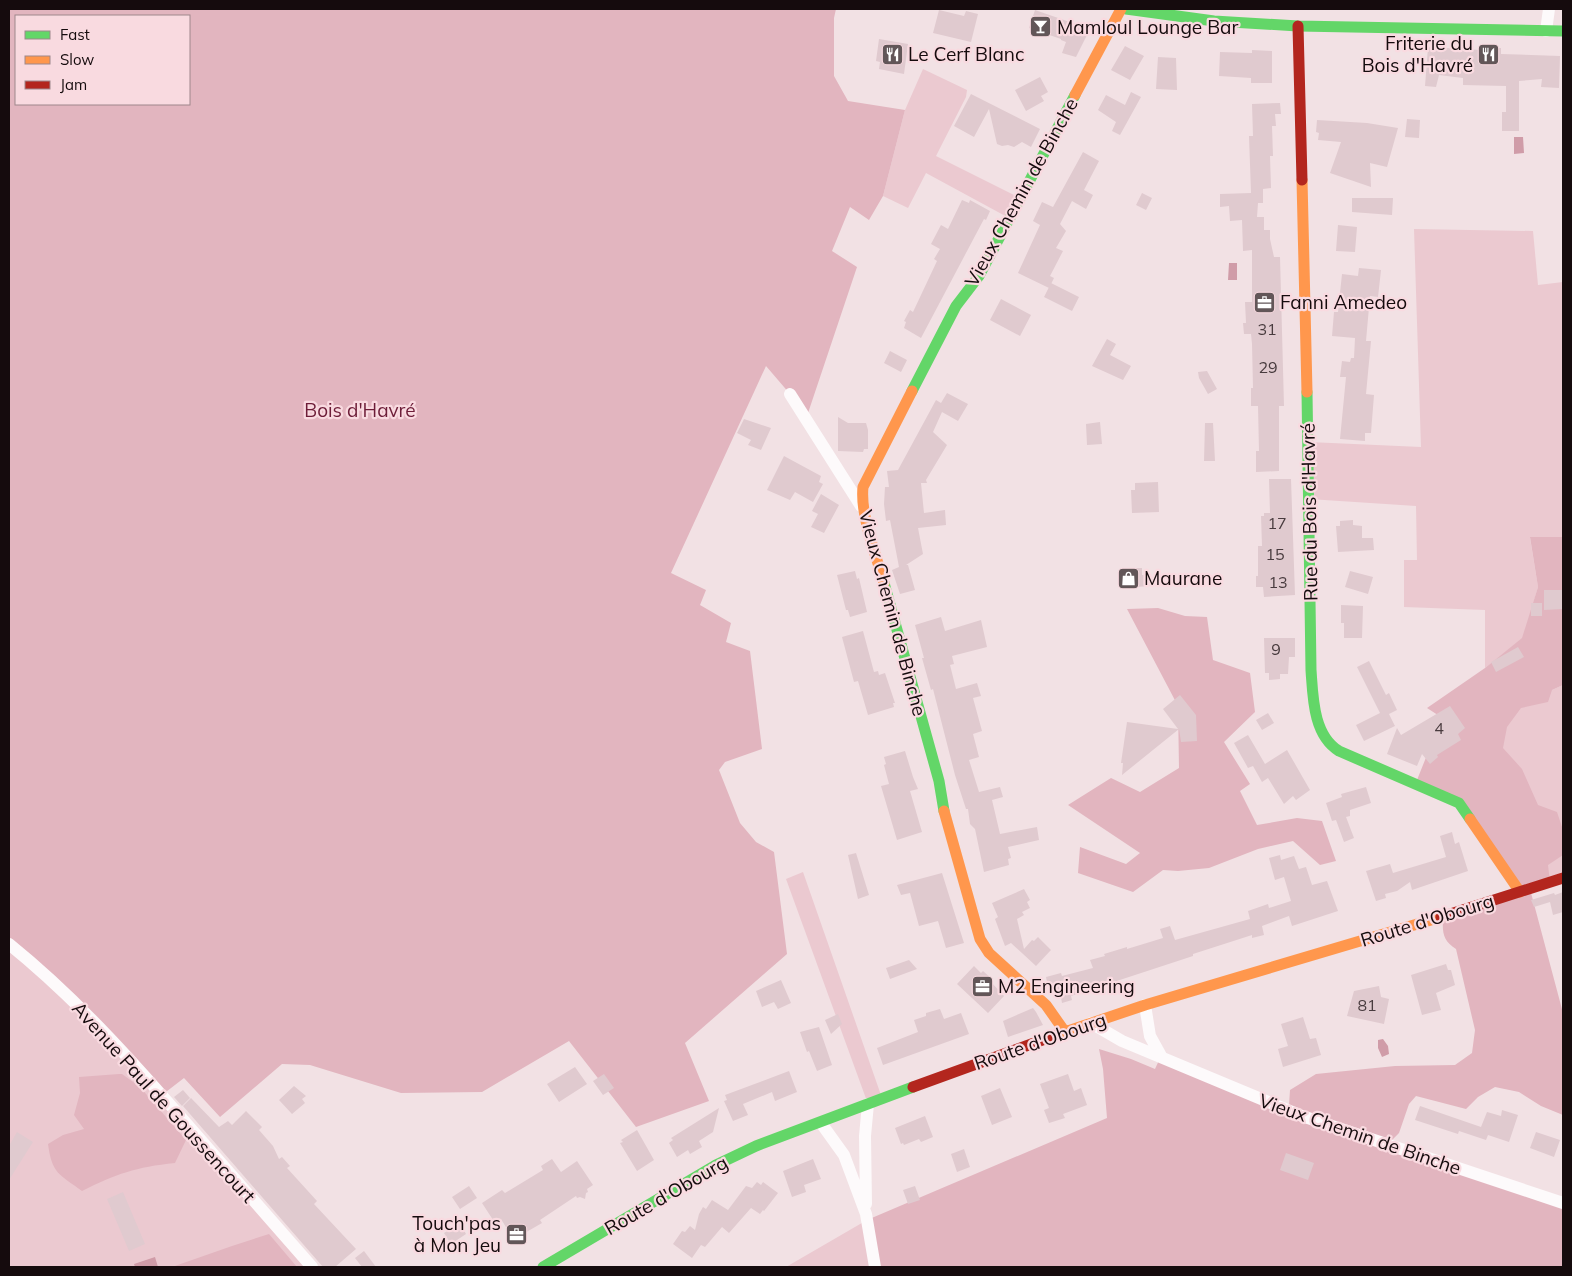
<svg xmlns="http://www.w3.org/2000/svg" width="1572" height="1276" font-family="Mulish,sans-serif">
	<rect width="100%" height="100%" fill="#f2e1e4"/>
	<path fill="#ebc9d0" d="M923,69L967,90L966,97L936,156L1020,198L1009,218L926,173L908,208L883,196L905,110Z
		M1414,229L1533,231L1538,285L1563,282V537L1530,538L1538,587L1523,638L1485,668V610L1404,607V560H1417L1416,506L1309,499V442L1421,447Z
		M1563,685V878L1520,892L1431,745Z
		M803,872L882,1098L868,1104L786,879Z
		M9,944L63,990L312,1267H9Z
		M867,1220L875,1267H786Z"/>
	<path fill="#e2b5bf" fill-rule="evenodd" d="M9,9H836L834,18V76L848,101L905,110L883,196L869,220L850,207L832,251L857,267L806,419L790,394L766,366L671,573L706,590L700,605L731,623L726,642L750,651L762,749L725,762L719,770L740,823L756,842L774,852L787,954L685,1043L709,1101L636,1127L569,1041L482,1092L401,1093L310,1065L282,1064L220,1117L184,1078L162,1095L9,944ZM16,16H189V104H16Z
		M1530,537H1563V685L1552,690L1548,702L1521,708L1507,727L1503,748L1522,769L1538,805L1557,812L1563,830V855L1548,865L1550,882L1530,889L1563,1013V1115L1541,1106L1519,1092L1495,1087L1478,1097L1466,1109L1416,1096L1409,1104L1399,1133L1388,1144L1563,1203V1267H875L867,1220L1107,1118L1103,1069L1099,1049L1131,1059L1155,1069L1161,1056L1289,1105L1290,1090L1316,1074L1395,1066L1455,1065L1472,1053L1475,1030L1456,949C1444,942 1442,933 1443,920L1520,892L1459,803L1415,785L1431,745L1458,728L1427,708L1485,668L1522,638L1538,587Z
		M1158,608L1185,616L1207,617L1213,660L1250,673L1255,712L1224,742L1250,784L1240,791L1257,825L1297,818L1322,821L1336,861L1320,865L1293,841L1258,849L1209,868L1178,871L1163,870L1133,892L1078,873L1080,847L1126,864L1140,853L1068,805L1111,778L1140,792L1179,768L1178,706L1127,609Z
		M119,1074H122L140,1087L186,1140L175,1163C136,1167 116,1174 82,1191C59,1174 52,1174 48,1144L63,1135L84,1129L74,1115L80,1093L79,1077Z
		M269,1234L297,1267H172L232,1246Z"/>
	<path fill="#d09ca8" d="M1514,137H1523L1524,153L1514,154Z
		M1229,263H1237V280H1228Z
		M1383,1039L1388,1046L1389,1054L1382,1057L1378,1048V1040Z
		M155,1257L158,1267H135L134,1264Z"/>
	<path fill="#e0cacf" d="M939,10L964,16L966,11L978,14L971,42L933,33Z
		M1035,10L1090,29L1076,57L1062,53L1066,42L1061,40V39L1029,28Z
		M879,39L908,44L904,74L879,69L880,62L876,61Z
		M1125,46L1144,56L1130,80L1111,70Z
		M1428,47L1480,50V48H1501V54L1560,56L1559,88L1541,87L1542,79L1519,81V131H1502V112H1506V86L1463,85V78L1439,75L1436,87L1425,86Z
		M1252,50L1272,51V83H1251V78L1219,76L1220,52L1252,53Z
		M1158,57L1176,58L1177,90L1156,89Z
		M1040,77L1048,92L1041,96L1044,101L1026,111L1015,90Z
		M1131,92L1141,97L1120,135L1112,131L1116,122L1098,110L1106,95L1125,105Z
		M971,94L1040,129L1031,147L1022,142L1014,147L1008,145L1002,146L997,144L989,109L974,137L954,126Z
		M1280,103L1281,114H1275L1276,126H1272L1273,156H1270L1271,188L1263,189V203H1258L1257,217H1264V230H1270V239L1274,257H1280L1284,406H1279V471L1256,472V451H1259L1258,406H1251V388H1253L1252,344L1251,334H1244L1243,323H1246L1245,302H1252V250L1243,251L1242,220L1230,221L1229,206L1220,207V194L1251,193L1249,136H1253L1252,104Z
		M1407,119L1420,120L1419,138L1405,137Z
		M1317,120L1367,123L1398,128L1387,167L1370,163L1371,187L1330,173L1341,142L1318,140L1319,133L1316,132Z
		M1083,152L1099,161L1084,190L1093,195L1086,209L1072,201L1060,224L1066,231L1056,248L1063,251L1050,276L1054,278L1049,288L1018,273L1040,225L1033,221L1042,202L1053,207Z
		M1142,193L1152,198L1146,210L1136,205Z
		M1352,198H1393L1392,215L1352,212Z
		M962,200L969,203L970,200L990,211L986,220L984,219L921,338L904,328L906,322L904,321L910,310L913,312L937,261L934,259L940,249L931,244L941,225L948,229Z
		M1338,225L1357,227L1355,252L1336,251Z
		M1359,268L1381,270L1378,297L1370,296L1366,341H1371L1366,394L1374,395L1371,433H1365V441L1340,439L1346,377H1340L1342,361L1350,362L1351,358H1354L1355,338L1332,336L1334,312H1338L1342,274L1358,276Z
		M1051,283L1079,297L1072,311L1044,297Z
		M1001,299L1031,315L1020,336L990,320Z
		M1107,339L1116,344L1110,355L1131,366L1123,380L1092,366Z
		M890,351L907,360L901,372L884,363Z
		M1207,371L1217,389L1208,394L1199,378L1198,372Z
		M947,393L968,404L958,421L942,412L933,432L947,445L926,480L927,483H921L924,513L945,510L946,525L918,528L923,554L906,565H908L915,590L900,594L892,570L899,567L890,520L886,521L884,504L885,487H889L887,471L898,470L936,400L941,403Z
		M838,417L848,423H866L868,430V449H864L863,452L838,451Z
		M744,419L771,428L761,450L748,445L751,440L737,433Z
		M1100,422L1102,444L1087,445L1086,424Z
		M1205,423H1213L1215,461H1204Z
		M784,456L821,476L819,482L823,484L813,502L795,492L790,500L767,490Z
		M1269,479H1291L1295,595L1264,597L1263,587H1256V576H1258V546H1262L1261,516H1264V513H1270Z
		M1158,482L1159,512L1132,513L1131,490H1135V483Z
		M821,494L839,505L824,533L811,527L818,514L812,511Z
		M1353,520V525L1362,526V538H1373L1374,550L1338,552L1336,526H1340V521Z
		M1135,568H1142V575H1149L1150,586L1121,588L1119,569Z
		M855,571L857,579L859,578L867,612L850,617L848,610H846L837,575Z
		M1350,571L1373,577L1368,594L1345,587Z
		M1544,590H1562L1563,609L1544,610Z
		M1531,603H1542V616H1531Z
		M1341,605L1363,606L1362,638H1344V623H1341Z
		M941,617L945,631L981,620L987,647L952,656L954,664L950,665L956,689L977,683L981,696L973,698L982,731L973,734L979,757L969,760L979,792L1000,787L1003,797L992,800L1000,834L1037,827L1039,840L1008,847L1011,858L1008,859L1009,865L984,872L975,829L970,824L968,809H966L955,775L933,689L931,690L922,658H924L915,625Z
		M863,631L874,672L878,671L879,675L885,673L895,703H893L894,707L868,715L858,681L854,682L842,637Z
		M1264,638H1295V657H1289L1288,674H1280V679L1269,680V673H1265Z
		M1518,647L1524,657L1496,672L1491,662Z
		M1369,661L1386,695L1389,693L1397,710L1389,714L1395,726L1364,741L1356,725L1380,713L1357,667Z
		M1180,695L1196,715L1197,741L1181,742L1179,729L1122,775L1123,763H1121L1127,722L1178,729L1163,709Z
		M1450,706L1465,728L1458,734L1461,740L1437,755L1438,757L1430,764L1422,754L1417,766L1387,754L1397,728L1401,735Z
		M1268,713L1274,723L1262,730L1256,720Z
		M1248,735L1265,764L1287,750L1310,790L1296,800L1293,796L1284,804L1268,778L1262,782L1253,766L1248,768L1234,743Z
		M905,751L913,777L918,789L910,791L922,832L897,840L881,786L889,784L884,765L886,764L884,757Z
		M1366,787L1371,803L1350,810V816L1346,817L1354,838L1344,842L1336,820L1332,821L1326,803L1342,797L1341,794Z
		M1452,832L1455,844L1459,842L1468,871L1412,890L1410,882L1397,891L1385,894L1386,898L1376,901L1366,871L1390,864L1393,873L1446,857L1440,836Z
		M856,853L869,895L858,899L848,855Z
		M1280,855L1281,860L1294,856L1299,869L1306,867L1312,885L1327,881L1338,911L1292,926L1289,916L1262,926L1264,935L1252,938V935L1193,954V956L1071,996L1072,1000L1062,1003L1060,992L1051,994L1049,992L1046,977L1061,973L1062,976L1093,968L1090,960L1105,956L1104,954L1127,947V949L1163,938L1160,929L1170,926L1175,940L1250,919L1248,911L1268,904L1269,908L1291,901L1284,877L1275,880L1269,858Z
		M942,873L964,943L946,948L938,921L919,926L910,893L901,895L897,885Z
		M1024,889L1030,900L1027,902L1030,908L1022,912L1024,915L1017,919L1024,949L1032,940L1034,941L1038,937L1051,950L1036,966L1011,943L1005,946L995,919L998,917L992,903Z
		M1563,892V912L1553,915L1550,902L1534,907L1531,900L1554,893L1555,895Z
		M909,960L917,969L890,979L886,968Z
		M1446,964L1448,970H1451L1455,985L1436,993L1441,1010L1422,1015L1411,975Z
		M974,966L981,973L983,971L992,979L990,981L1004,996L988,1013L957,984Z
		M781,980L791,1003L778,1009L774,1002L762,1007L756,991Z
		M1379,986L1381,997L1389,999L1384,1024L1347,1016L1354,991Z
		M1033,1008L1036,1012L1043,1025L1008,1037L1003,1021Z
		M940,1009L944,1019L961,1013L969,1034L883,1065L877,1048L918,1032L914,1020L926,1016V1013Z
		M838,1014L842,1024L831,1034L825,1020Z
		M1303,1017L1310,1039L1316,1038L1321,1055L1283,1067L1278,1049L1288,1046L1281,1024Z
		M819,1027L832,1065L817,1071L809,1051L807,1052L800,1032Z
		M575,1067L587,1084L559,1102L547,1084Z
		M789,1071L797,1092L775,1101L772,1092L743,1104L748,1115L733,1121L724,1101L727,1100L725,1095Z
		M604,1074L614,1088L603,1095L593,1081Z
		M1068,1074L1074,1091L1081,1088L1087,1105L1063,1114L1065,1118L1049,1123L1044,1110L1049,1108L1040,1084Z
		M294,1086L306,1096L302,1099L305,1103L292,1114L279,1100Z
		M1000,1088L1012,1117L992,1125L981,1096Z
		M183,1090L190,1098L182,1106L174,1097Z
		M191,1098L219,1127L228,1121L232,1125L246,1111L262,1127L259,1130L273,1146L279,1159L282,1157L290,1166L287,1168L317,1201L314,1204L356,1249L335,1267H323L183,1106Z
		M1420,1106L1481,1127L1487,1112L1501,1116L1502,1110L1518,1115L1509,1142L1488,1135L1486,1140L1459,1131L1458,1134L1415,1120Z
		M719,1108L713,1132L699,1141L702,1147L690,1154L688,1150L677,1157L669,1143L673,1140L671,1138Z
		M925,1116L933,1137L921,1142L919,1139L904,1145L903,1143L901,1144L895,1128Z
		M637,1130L654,1160L637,1171L620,1143L623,1142L621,1140Z
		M17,1132L33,1142L9,1180V1146Z
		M1536,1132L1560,1140L1554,1157L1530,1148Z
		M964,1149L970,1167L957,1172L951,1154Z
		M1286,1153L1314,1163L1308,1180L1280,1170Z
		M552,1159L561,1172L577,1161L593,1185L587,1189L588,1192L586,1193L585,1199L580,1197L577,1198L576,1196L540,1220L542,1223L523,1234L527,1239L517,1245L501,1219L495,1223L482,1203L502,1190L505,1193L543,1170L541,1166Z
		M813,1159L821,1179L804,1185L806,1192L792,1197L783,1171Z
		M757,1182L761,1185L763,1182L778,1193L764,1211L763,1210L760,1214L751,1208L729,1233L722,1227L705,1247L701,1245L692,1258L673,1244L682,1231L685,1232L690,1226L695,1230L699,1214L703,1207L706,1209L712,1200L728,1210L746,1186L752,1188Z
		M469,1186L477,1198L460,1209L452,1197Z
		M915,1186L920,1200L908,1204L903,1190Z
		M123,1192L145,1244L129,1251L107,1199Z
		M460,1223L466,1234L451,1244L444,1233Z
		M364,1251L376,1267H362L355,1258Z"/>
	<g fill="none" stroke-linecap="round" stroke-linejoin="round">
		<path stroke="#fdfafb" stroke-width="12" d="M1546,31L1549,9
			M790,394L861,506
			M9,944C77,999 135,1064 192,1130C232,1176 272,1221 312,1267
			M1145,1005L1150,1036L1161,1056
			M1091,1023L1122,1041L1302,1116L1563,1203
			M821,1123L844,1155L866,1214L875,1267
			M866,1204L865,1136L868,1104"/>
		<path stroke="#63d668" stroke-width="11" d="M1126,9L1214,21L1298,26L1563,31
			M912,391L956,306L979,276L1075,95
			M1307,392L1311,670C1313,697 1313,735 1339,751L1459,803L1470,819
			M884,583L939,781L944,811
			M543,1267L716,1165L756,1146L913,1087"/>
		<path stroke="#ff974d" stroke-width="11" d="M1075,95L1121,9
			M1302,180L1307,392
			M884,583C876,555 860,515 863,487L912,391
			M944,811L980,939L989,953L1046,1005L1065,1032
			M1470,819L1520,892
			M1056,1035L1145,1005L1441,917"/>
		<path stroke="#b3261e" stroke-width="11" d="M1298,26L1302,180
			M1441,917L1563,878
			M913,1087L1056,1035"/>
	</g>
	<defs>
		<symbol id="bar-square" viewBox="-11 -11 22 22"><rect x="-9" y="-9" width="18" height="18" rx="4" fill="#625658" stroke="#f9dae0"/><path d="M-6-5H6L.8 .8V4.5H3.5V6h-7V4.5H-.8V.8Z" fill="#fff"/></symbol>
		<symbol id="restaurant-square" viewBox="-11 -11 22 22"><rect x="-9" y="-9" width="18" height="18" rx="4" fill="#625658" stroke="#f9dae0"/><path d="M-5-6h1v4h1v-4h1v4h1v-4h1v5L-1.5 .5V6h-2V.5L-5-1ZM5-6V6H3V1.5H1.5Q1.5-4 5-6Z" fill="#fff"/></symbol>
		<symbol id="office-square" viewBox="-11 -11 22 22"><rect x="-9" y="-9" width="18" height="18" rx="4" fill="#625658" stroke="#f9dae0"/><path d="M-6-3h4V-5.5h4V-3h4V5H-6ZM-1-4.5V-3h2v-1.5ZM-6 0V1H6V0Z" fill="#fff"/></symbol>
		<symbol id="shop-square" viewBox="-11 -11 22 22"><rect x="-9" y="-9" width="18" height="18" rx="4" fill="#625658" stroke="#f9dae0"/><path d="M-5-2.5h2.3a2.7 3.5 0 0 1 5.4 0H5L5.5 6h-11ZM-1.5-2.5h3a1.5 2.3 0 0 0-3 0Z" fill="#fff"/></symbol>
	</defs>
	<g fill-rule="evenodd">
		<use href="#bar-square" x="1028" y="14" width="25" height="25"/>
		<use href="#restaurant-square" x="880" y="42" width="25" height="25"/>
		<use href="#restaurant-square" x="1476" y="42" width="25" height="25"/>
		<use href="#office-square" x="1252" y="290" width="25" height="25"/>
		<use href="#shop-square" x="1116" y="566" width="25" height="25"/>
		<use href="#office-square" x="970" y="974" width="25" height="25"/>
		<use href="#office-square" x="504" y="1222" width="25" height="25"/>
	</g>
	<g text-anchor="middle" stroke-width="4.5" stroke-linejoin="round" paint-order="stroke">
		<g font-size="16" fill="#483b3e">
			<text x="1267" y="335">31</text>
			<text x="1268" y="373">29</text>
			<text x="1277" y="529">17</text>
			<text x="1275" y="560">15</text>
			<text x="1278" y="588">13</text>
			<text x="1276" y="655">9</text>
			<text x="1439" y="734">4</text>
			<text x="1367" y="1011">81</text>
		</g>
		<g font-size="19" fill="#150b0d" stroke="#f9dae0" text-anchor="start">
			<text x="1057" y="34">Mamloul Lounge Bar</text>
			<text x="1473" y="50" text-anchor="end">Friterie du<tspan x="1473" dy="22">Bois d'Havré</tspan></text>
			<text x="908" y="61">Le Cerf Blanc</text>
			<text x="1280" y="309">Fanni Amedeo</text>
			<text x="1144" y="585">Maurane</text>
			<text x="998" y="993">M2 Engineering</text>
			<text x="501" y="1230" text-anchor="end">Touch'pas<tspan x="501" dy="22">à Mon Jeu</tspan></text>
		</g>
		<g font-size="19" fill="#150b0d" stroke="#f9dae0">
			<text transform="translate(1021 192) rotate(-61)" y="7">Vieux Chemin de Binche</text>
			<text transform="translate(1309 512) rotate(-91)" y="7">Rue du Bois d'Havré</text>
			<text transform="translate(893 613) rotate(75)" y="7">Vieux Chemin de Binche</text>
			<text transform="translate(1427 920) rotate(-17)" y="7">Route d'Obourg</text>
			<text transform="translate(1040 1041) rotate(-19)" y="7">Route d'Obourg</text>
			<text transform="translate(164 1102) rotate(48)" y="7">Avenue Paul de Goussencourt</text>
			<text transform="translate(1360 1134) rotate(19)" y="7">Vieux Chemin de Binche</text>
			<text transform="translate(666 1195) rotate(-30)" y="7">Route d'Obourg</text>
		</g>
		<g font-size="19" fill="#6d1d38" stroke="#f9dae0">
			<text x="360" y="417">Bois d'Havré</text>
		</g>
	</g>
	<rect width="1572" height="1276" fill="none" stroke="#150b0d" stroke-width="20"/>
	<rect x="15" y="15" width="175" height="90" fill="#f9dae0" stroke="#9e878c"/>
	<rect x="25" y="31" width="25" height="8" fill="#63d668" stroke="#9e878c"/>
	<text x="60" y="40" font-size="15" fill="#150b0d">Fast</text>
	<rect x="25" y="56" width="25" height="8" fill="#ff974d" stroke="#9e878c"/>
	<text x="60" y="65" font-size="15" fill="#150b0d">Slow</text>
	<rect x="25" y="81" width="25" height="8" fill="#b3261e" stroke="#9e878c"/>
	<text x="60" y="90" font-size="15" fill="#150b0d">Jam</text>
</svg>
